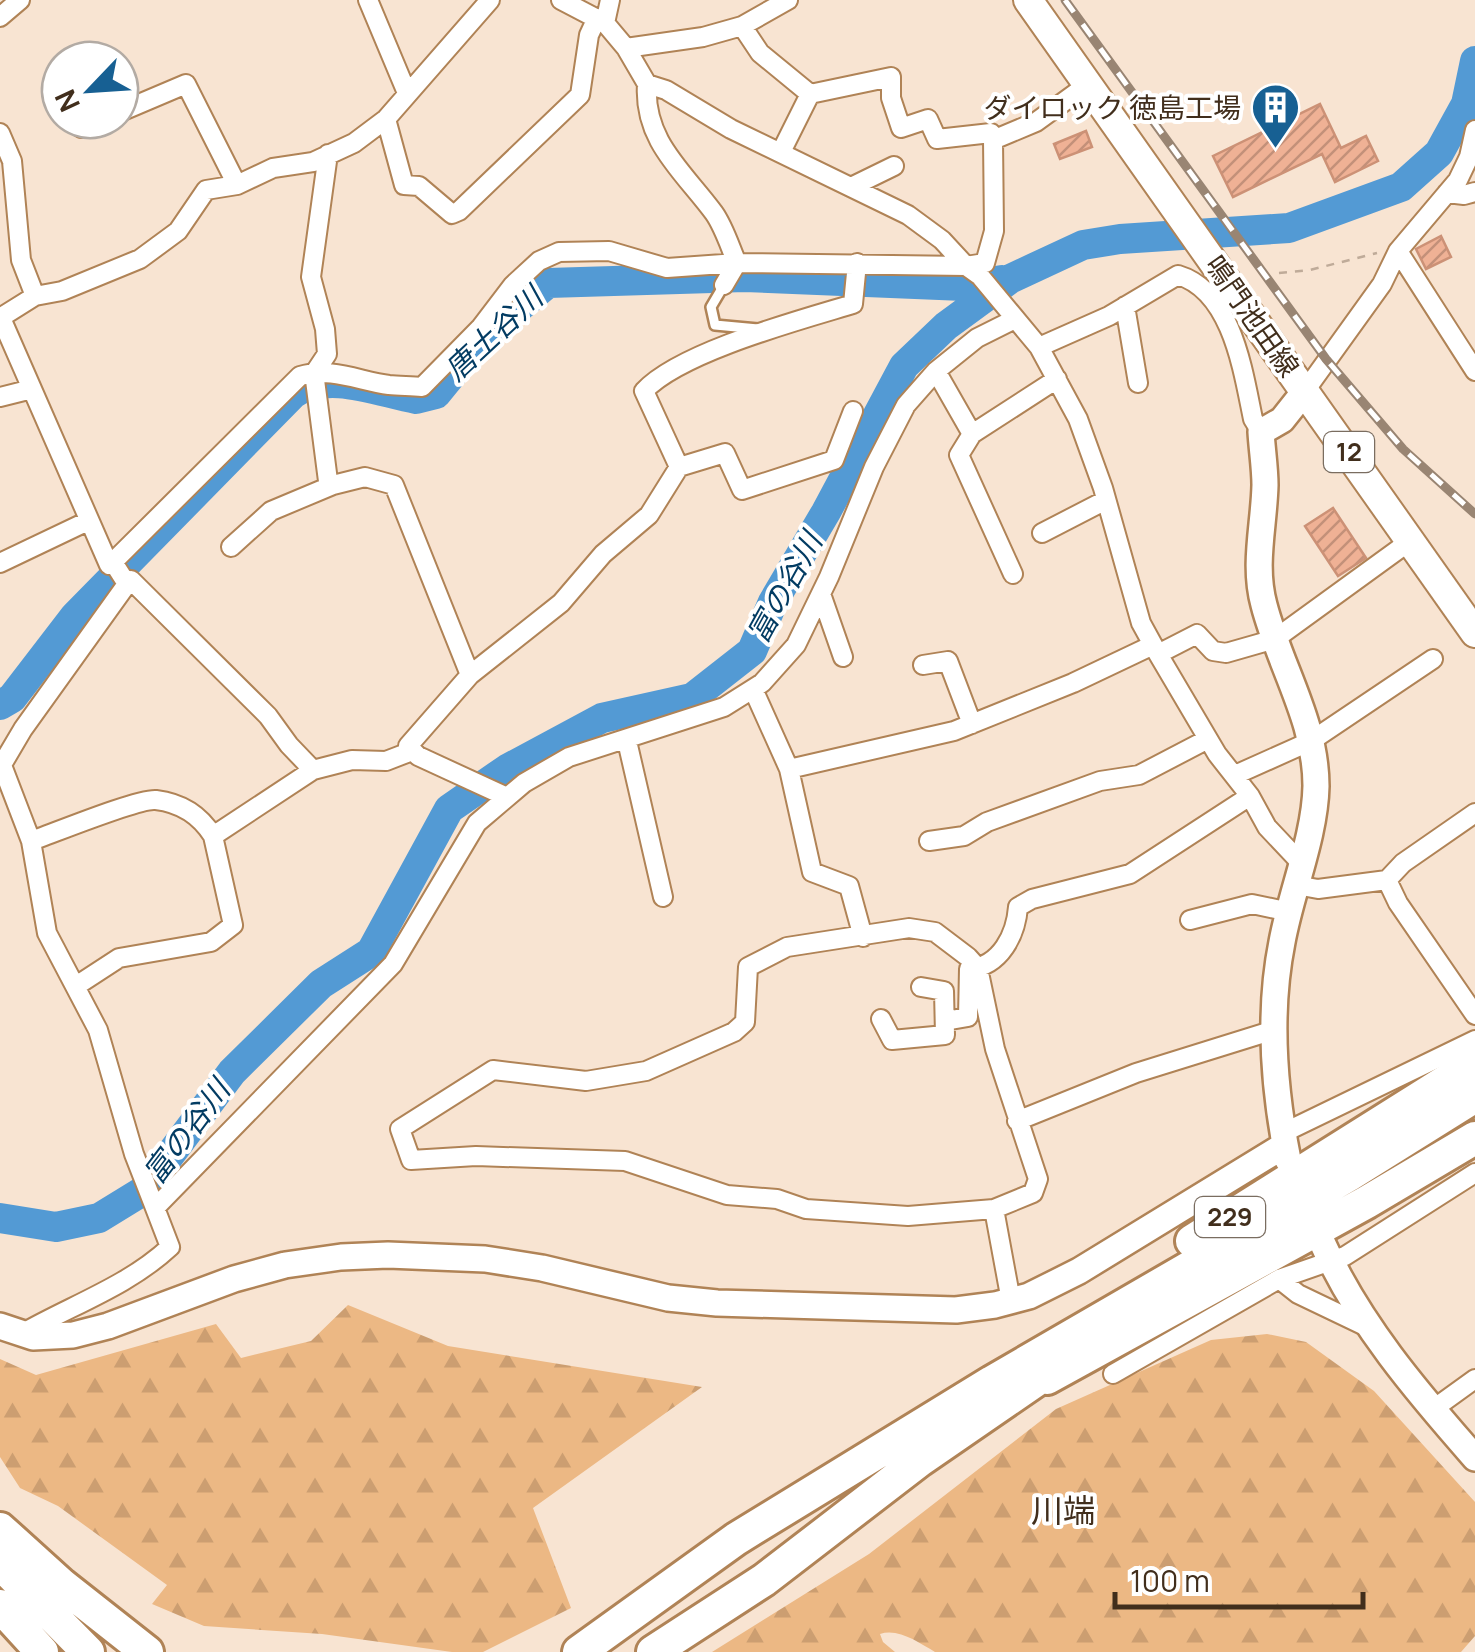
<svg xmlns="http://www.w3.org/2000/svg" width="1475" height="1652" font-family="Manrope,'Noto Sans JP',sans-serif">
	<defs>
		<pattern id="forest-firs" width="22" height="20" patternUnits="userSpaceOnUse" patternTransform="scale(2.5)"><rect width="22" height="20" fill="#ecb884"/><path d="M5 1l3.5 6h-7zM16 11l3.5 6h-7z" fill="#cc9e71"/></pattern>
		<pattern id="building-hatch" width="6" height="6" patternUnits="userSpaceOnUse" patternTransform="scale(2.5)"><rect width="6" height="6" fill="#efb195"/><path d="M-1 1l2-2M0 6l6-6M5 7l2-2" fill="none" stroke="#c39079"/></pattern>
	</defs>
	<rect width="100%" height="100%" fill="#f8e4d2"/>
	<path fill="url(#forest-firs)" d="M348,1305L448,1346L702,1387L533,1508L571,1608L483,1652H452L322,1634L204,1626L152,1604L167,1585L58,1506L20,1488L0,1457V1359L36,1375L216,1324L241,1358L311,1341Z
		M1267,1334L1306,1342L1374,1391L1475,1502V1636L1461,1652H935C919,1643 899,1628 880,1634L883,1642L895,1652H712L869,1554L1056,1409L1211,1340Z"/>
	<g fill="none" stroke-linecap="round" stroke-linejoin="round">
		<path stroke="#539ad4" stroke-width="30" d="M0,705L12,698L75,616L293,394C328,370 378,392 416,399L436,394L480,340L548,283L745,277L964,286L1002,280
			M0,1218L56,1227L99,1218L143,1191L232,1072L321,984L371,952L449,809L507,769L602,718L692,698L752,651L773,602L826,512L904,366L946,326L1010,279L1083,245L1120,239L1289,228L1401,187L1439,153L1466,104L1475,61"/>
	</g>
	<path fill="url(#building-hatch)" stroke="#cc9176" stroke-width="2.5" d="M1320,104L1341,148L1366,136L1378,161L1335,182L1322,154L1233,197L1213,156Z
		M1086,131L1092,147L1060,159L1054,144Z
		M1441,236L1451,257L1426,269L1416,249Z
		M1333,508L1366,558L1338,576L1305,526Z"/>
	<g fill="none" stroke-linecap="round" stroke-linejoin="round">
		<defs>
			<path id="lane" d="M724,285L711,307L715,325L758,329"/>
			<path id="street" d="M368,0L407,93
				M561,0L605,23L626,48L647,84L666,90L731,129L908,215L942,240L966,266L980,276L1039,347L1078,419L1103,488L1141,623L1158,654L1217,754L1250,796L1267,827L1301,863
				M0,17L20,0
				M605,23L610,0
				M742,26L760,53L810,94L781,152
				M626,48L703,37L742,26L788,0
				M647,84C643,141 684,172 714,213C724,227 730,247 737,263
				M810,94L891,77V98L901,128L928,119L937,139L991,133L993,140
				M120,112L186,84L237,185
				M386,119L404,185L419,186L452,214L459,211L580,95L589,35L596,20
				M81,128L101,120
				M0,133L12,161L21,260L35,296
				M328,154L311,277L325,329L327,354L315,372V380L328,481L333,485L365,477L394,485L470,675
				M851,187L894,166
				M1447,193L1464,195L1475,192
				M1398,251L1475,371
				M724,285L737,263
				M1125,306L1138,383
				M0,318L35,296L62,291L140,259L178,231L206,190L237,185L273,168L313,162L354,143L386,119L490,0
				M1,318L109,565L113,562L127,584L131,580L268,716L289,745L313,770L352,760L386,761L412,751
				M1039,347L1109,316L1178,275C1232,291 1243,371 1253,419L1261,432
				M936,371L972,434
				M1305,391L1382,284L1398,251L1458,180L1469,157L1475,130
				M0,397L32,389
				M679,467L725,453L742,490L834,460L853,411
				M1042,533L1106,500
				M231,547L271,511L333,485
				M113,562L300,376C331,367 359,381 389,385C400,386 411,386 422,387L481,327L513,285L539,261L559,252L609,251L667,268L737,263L966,266L985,263L994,231L993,140L1036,122L1087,85
				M0,563L88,521
				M1013,574L959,455L972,434L1057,379
				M821,594L843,657
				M1158,654L1197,634L1213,651L1226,653L1275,639L1410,541
				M923,665L948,661L972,724
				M753,689L789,769L812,872L849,886L863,937
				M627,741L663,897
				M0,768L23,729L127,584
				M3,768L31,841L47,933L98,1030L134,1154L155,1208
				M789,769L954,731L1073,683L1153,645
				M1235,775L1311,741L1433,659
				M507,797L418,756L408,746L470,675L561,603L603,554L649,515L679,467L644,391C680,352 800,320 853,304L857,263
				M31,841C54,833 139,798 156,800C181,803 200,815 213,836L313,770
				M929,841L964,836L987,822L1100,781L1139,775L1208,739
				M1387,880L1398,903L1475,1015
				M1296,885L1318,889L1387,880L1403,863L1475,813
				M1190,920L1252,904L1290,912
				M909,928L935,932L968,957L978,968L995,1049L1038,1179L1033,1193L994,1209L908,1216L806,1209L777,1199L727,1195L625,1161L476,1156L411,1160L400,1129L493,1070L586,1081L646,1071L734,1032L745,1022L748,967L787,947Z
				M76,986L119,958L211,942L233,925L213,836
				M881,1019L892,1040L945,1035L944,991L921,987
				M945,1021L968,1017L969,969C1001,966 1016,934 1018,907L1032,899L1130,874L1250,796
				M1017,1121L1136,1073L1274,1030
				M1283,1133L1475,1040
				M994,1209L1011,1301
				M1279,1279L1345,1256L1475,1173
				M23,1333C72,1305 128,1286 170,1247L155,1208L393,964L477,823L524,783L569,757L724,707L762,683L796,645L829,577L874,467L906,405L936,371L977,338L1015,319
				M1113,1374L1279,1279L1298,1294L1369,1328
				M1432,1410L1475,1379"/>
			<path id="secondary" d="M1288,1160C1274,1090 1268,1012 1282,942C1291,892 1315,837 1316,786C1316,721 1280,667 1264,605C1253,565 1264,526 1265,485C1265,468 1262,449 1261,432L1282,420L1305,391
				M1322,1242C1358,1323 1417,1392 1475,1458
				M0,1326L33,1337L73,1335L108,1326L234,1279L285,1265L341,1257L388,1255L485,1259L542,1268L668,1298L717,1303L956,1310L995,1305L1029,1296L1079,1271L1285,1145"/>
			<path id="primary" d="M1028,0L1475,633"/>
			<path id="highway" d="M1192,1241L1475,1063
				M1047,1378L1367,1202L1475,1138
				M0,1529L62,1585L147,1652
				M0,1563L88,1652
				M0,1606L42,1652
				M579,1652L736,1539L992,1382L1349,1175L1475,1096
				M653,1652L764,1580L920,1460L1061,1363"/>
		</defs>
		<use href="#lane" stroke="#b08356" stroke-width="14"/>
		<use href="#street" stroke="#b08356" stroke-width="22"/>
		<use href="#secondary" stroke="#b08356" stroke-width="30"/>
		<use href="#primary" stroke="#b08356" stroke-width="32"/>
		<use href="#highway" stroke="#b08356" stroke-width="38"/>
		<path stroke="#bfab99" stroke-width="2.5" stroke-dasharray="8 8" stroke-linecap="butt" d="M1279,273L1310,270L1377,253"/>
		<use href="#lane" stroke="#fff" stroke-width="9"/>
		<use href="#street" stroke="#fff" stroke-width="18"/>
		<use href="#secondary" stroke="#fff" stroke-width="25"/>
		<use href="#primary" stroke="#fff" stroke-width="28"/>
		<use href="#highway" stroke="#fff" stroke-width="32"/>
		<defs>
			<path id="rail" d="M1065,0L1326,359L1403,449L1475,514"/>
		</defs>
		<use href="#rail" stroke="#998573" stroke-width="9"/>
		<use href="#rail" stroke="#fff" stroke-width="5" stroke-dasharray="15" stroke-linecap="butt"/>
	</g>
	<defs>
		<symbol id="building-pin" viewBox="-11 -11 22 30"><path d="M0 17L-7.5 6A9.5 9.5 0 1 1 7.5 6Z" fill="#176093" stroke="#fff"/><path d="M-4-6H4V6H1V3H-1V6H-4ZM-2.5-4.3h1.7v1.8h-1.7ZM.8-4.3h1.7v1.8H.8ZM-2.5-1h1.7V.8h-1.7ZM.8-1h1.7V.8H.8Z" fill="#fff"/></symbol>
	</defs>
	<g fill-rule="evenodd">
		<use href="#building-pin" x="1248" y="80" width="55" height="75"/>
	</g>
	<g text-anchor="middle" stroke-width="8" stroke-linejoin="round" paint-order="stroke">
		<g fill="#fff" stroke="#7a6d60" stroke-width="2.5">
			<rect x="1324" y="432" width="50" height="40" rx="8"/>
			<rect x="1195" y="1197" width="70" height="40" rx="8"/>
		</g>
		<g font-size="25" font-weight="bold" fill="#412e1c">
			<text x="1349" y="461">12</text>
			<text x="1230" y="1226">229</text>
		</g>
		<g font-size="28" fill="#412e1c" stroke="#fff" text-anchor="end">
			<text x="1241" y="118">ダイロック 徳島工場</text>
		</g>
		<g font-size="28" fill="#412e1c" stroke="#fff">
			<text transform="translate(1252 316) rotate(55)" y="10">鳴門池田線</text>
		</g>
		<g font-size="30" font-style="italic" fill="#033c63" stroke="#fff">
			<text transform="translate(494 334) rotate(-43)" y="10">唐土谷川</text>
			<text transform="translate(785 588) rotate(-61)" y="10">富の谷川</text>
			<text transform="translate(187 1132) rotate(-53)" y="10">富の谷川</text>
		</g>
		<g font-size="32" fill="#412e1c" stroke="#fff">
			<text x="1063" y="1522">川端</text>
		</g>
	</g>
	<g transform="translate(90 90) rotate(245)"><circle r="48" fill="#ffffff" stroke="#b3aba4" stroke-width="2.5"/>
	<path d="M0-8L18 38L0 25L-18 38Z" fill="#176093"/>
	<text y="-15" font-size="28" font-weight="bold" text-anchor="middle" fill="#412e1c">N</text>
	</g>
	<path d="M1115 1592v15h248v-15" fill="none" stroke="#412e1c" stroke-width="5"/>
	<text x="1130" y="1592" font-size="30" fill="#412e1c" stroke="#ffffff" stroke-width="8" paint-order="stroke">100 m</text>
</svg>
